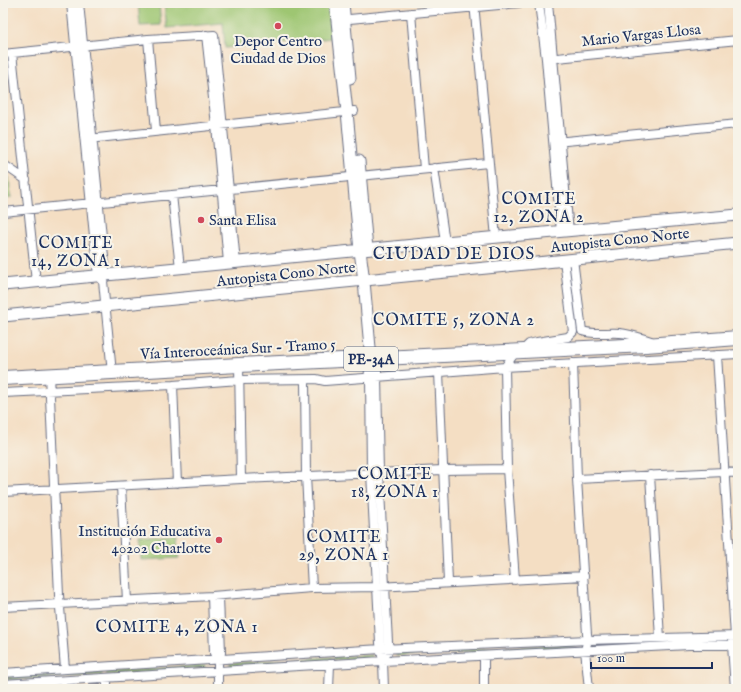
<svg xmlns="http://www.w3.org/2000/svg" width="741" height="692" font-family="'IM FELL English',serif">
	<defs>
		<pattern id="grass-tufts" width="24" height="20" patternUnits="userSpaceOnUse"><rect width="24" height="20" fill="#9ec672"/><path d="M3 7l-1-3M5 7V3M7 7l1-3M15 17l-1-3M17 17v-4M19 17l1-3" fill="none" stroke="#80a161"/></pattern>
	</defs>
	<rect width="100%" height="100%" fill="#f7f3e8"/>
	<filter id="ink" filterUnits="userSpaceOnUse"><feTurbulence type="fractalNoise" baseFrequency=".025" numOctaves="2"/><feDisplacementMap in="SourceGraphic" scale="8" xChannelSelector="R" yChannelSelector="G"/><feConvolveMatrix kernelMatrix="1 2 1 2 8 2 1 2 1" color-interpolation-filters="sRGB"/></filter>
	<filter id="wash" filterUnits="userSpaceOnUse"><feTurbulence type="fractalNoise" baseFrequency=".012" numOctaves="4" result="noise"/><feDisplacementMap in="SourceGraphic" scale="16" xChannelSelector="R" yChannelSelector="G"/><feGaussianBlur stdDeviation="0.9" result="paint"/><feColorMatrix in="noise" values="0 0 0 0 0 0 0 0 0 0 0 0 0 0 0 0 0 1.4 0 .05"/><feComposite in="paint" operator="in"/></filter>
	<g filter="url(#wash)">
		<rect width="100%" height="100%" fill="#f4dec3"/>
		<path fill="url(#grass-tufts)" stroke="#5c7a68" d="M575,644V647L396,656V653Z
			M372,655V658L334,660V657Z
			M332,657V660L230,666V663Z
			M205,665V668L106,675V672Z
			M102,672V675L8,680V676Z"/>
		<path fill="#9ec672" stroke="#5c7a68" d="M138,3H159L161,25L140,26Z
			M164,3H331L333,38L225,48L223,23L167,28Z
			M9,177L11,198L3,199V178Z
			M178,537L179,558L141,560L140,540Z"/>
	</g>
	<g filter="url(#ink)">
		<g fill="none" stroke-linecap="round" stroke-linejoin="round">
			<defs>
				<path id="street" d="M71,3L98,276L102,280
					M79,3L104,257L106,276L103,281L112,373
					M474,3L496,238
					M539,3L546,59L561,232
					M548,3L569,232
					M411,13L424,169
					M339,20L519,3
					M206,35L216,125L228,263
					M148,39L156,131
					M12,53L36,282
					M3,54L148,39L214,35L236,263
					M547,59L738,40
					M88,139L354,111
					M556,142L738,124
					M3,164L26,180
					M434,168L445,242
					M172,195L180,268
					M3,212L488,163
					M573,259L582,331C594,335 607,332 620,333C631,334 641,338 651,341
					M523,350L529,344L537,342L568,337L573,332L564,260
					M717,355L735,636L732,645L735,689
					M377,359V377L379,472L388,642L389,649L387,653
					M573,363L577,479L587,634L588,640L585,650L589,689
					M239,365L241,479
					M439,372L448,582
					M49,375L59,595L65,669
					M370,377L371,473L380,643L383,661L384,689
					M305,380L306,476L312,588
					M173,385L177,483
					M3,393L173,385L239,380L316,379L325,381L505,367L738,354
					M650,475L660,638
					M577,479L724,472L738,473
					M121,486L127,601
					M3,492L241,479L443,470L507,469
					M515,580L507,469L505,367L516,351
					M212,596L214,653L218,660
					M3,607L212,596L312,588L377,587L584,576
					M484,656V689
					M3,673L381,649L588,640L738,636
					M107,679V689
					M3,684L383,661L689,645H738
					M218,689V660L221,653L219,596
					M329,689L330,664"/>
				<path id="secondary" d="M335,3L347,112L360,251L364,281L371,359L370,377
					M343,3L350,78
					M359,161L367,249
					M3,285L445,242L738,215
					M3,316L738,243"/>
				<path id="highway" d="M3,378L239,365L646,345L738,338"/>
			</defs>
			<use href="#street" stroke="#676c81" stroke-width="10"/>
			<use href="#secondary" stroke="#676c81" stroke-width="13"/>
			<use href="#highway" stroke="#676c81" stroke-width="16"/>
			<use href="#street" stroke="#fff" stroke-width="8"/>
			<use href="#secondary" stroke="#fff" stroke-width="11"/>
			<use href="#highway" stroke="#fff" stroke-width="14"/>
		</g>
	</g>
	<g fill="#d1495b" stroke="#f7f3e8" stroke-width="1.5">
		<circle cx="278" cy="26" r="4"/>
		<circle cx="201" cy="220" r="4"/>
		<circle cx="219" cy="540" r="4"/>
	</g>
	<g text-anchor="middle" stroke-width="4" stroke-linejoin="round" paint-order="stroke">
		<rect fill="#f7f3e8" stroke="#5d6a87" stroke-width="1" x="344" y="347" width="54" height="24" rx="3"/>
		<g font-size="14" font-weight="bold" fill="#1b2f5e">
			<text x="371" y="364">PE-34A</text>
		</g>
		<g font-size="15" fill="#1b2f5e" stroke="#f7f3e8">
			<text transform="translate(641 35) rotate(-6)" y="5">Mario Vargas Llosa</text>
			<text transform="translate(620 240) rotate(-6)" y="5">Autopista Cono Norte</text>
			<text transform="translate(286 274) rotate(-6)" y="5">Autopista Cono Norte</text>
			<text transform="translate(238 349) rotate(-3)" y="5">Vía Interoceánica Sur - Tramo 5</text>
		</g>
		<g font-size="15" fill="#1b2f5e" stroke="#f7f3e8">
			<text x="278" y="46">Depor Centro<tspan x="278" dy="17">Ciudad de Dios</tspan></text>
			<text x="209" y="225" text-anchor="start">Santa Elisa</text>
			<text x="211" y="536" text-anchor="end">Institución Educativa<tspan x="211" dy="17">40202 Charlotte</tspan></text>
		</g>
		<g font-size="16" letter-spacing="1" fill="#1b2f5e" stroke="#f7f3e8">
			<text x="539" y="204">COMITE<tspan x="539" dy="18">12, ZONA 2</tspan></text>
			<text x="76" y="248">COMITE<tspan x="76" dy="18">14, ZONA 1</tspan></text>
			<text x="454" y="325">COMITE 5, ZONA 2</text>
			<text x="395" y="479">COMITE<tspan x="395" dy="18">18, ZONA 1</tspan></text>
			<text x="344" y="542">COMITE<tspan x="344" dy="18">29, ZONA 1</tspan></text>
			<text x="177" y="632">COMITE 4, ZONA 1</text>
		</g>
		<g font-size="17" letter-spacing="1" fill="#1b2f5e" stroke="#f7f3e8">
			<text x="454" y="259">CIUDAD DE DIOS</text>
		</g>
	</g>
	<rect width="741" height="692" fill="none" stroke="#f7f3e8" stroke-width="16"/>
	<path d="M591 662v6h121v-6" fill="none" stroke="#1b2f5e" stroke-width="2"/>
	<text x="597" y="662" font-size="12" fill="#1b2f5e" stroke="#f7f3e8" stroke-width="3" paint-order="stroke">100 m</text>
</svg>
